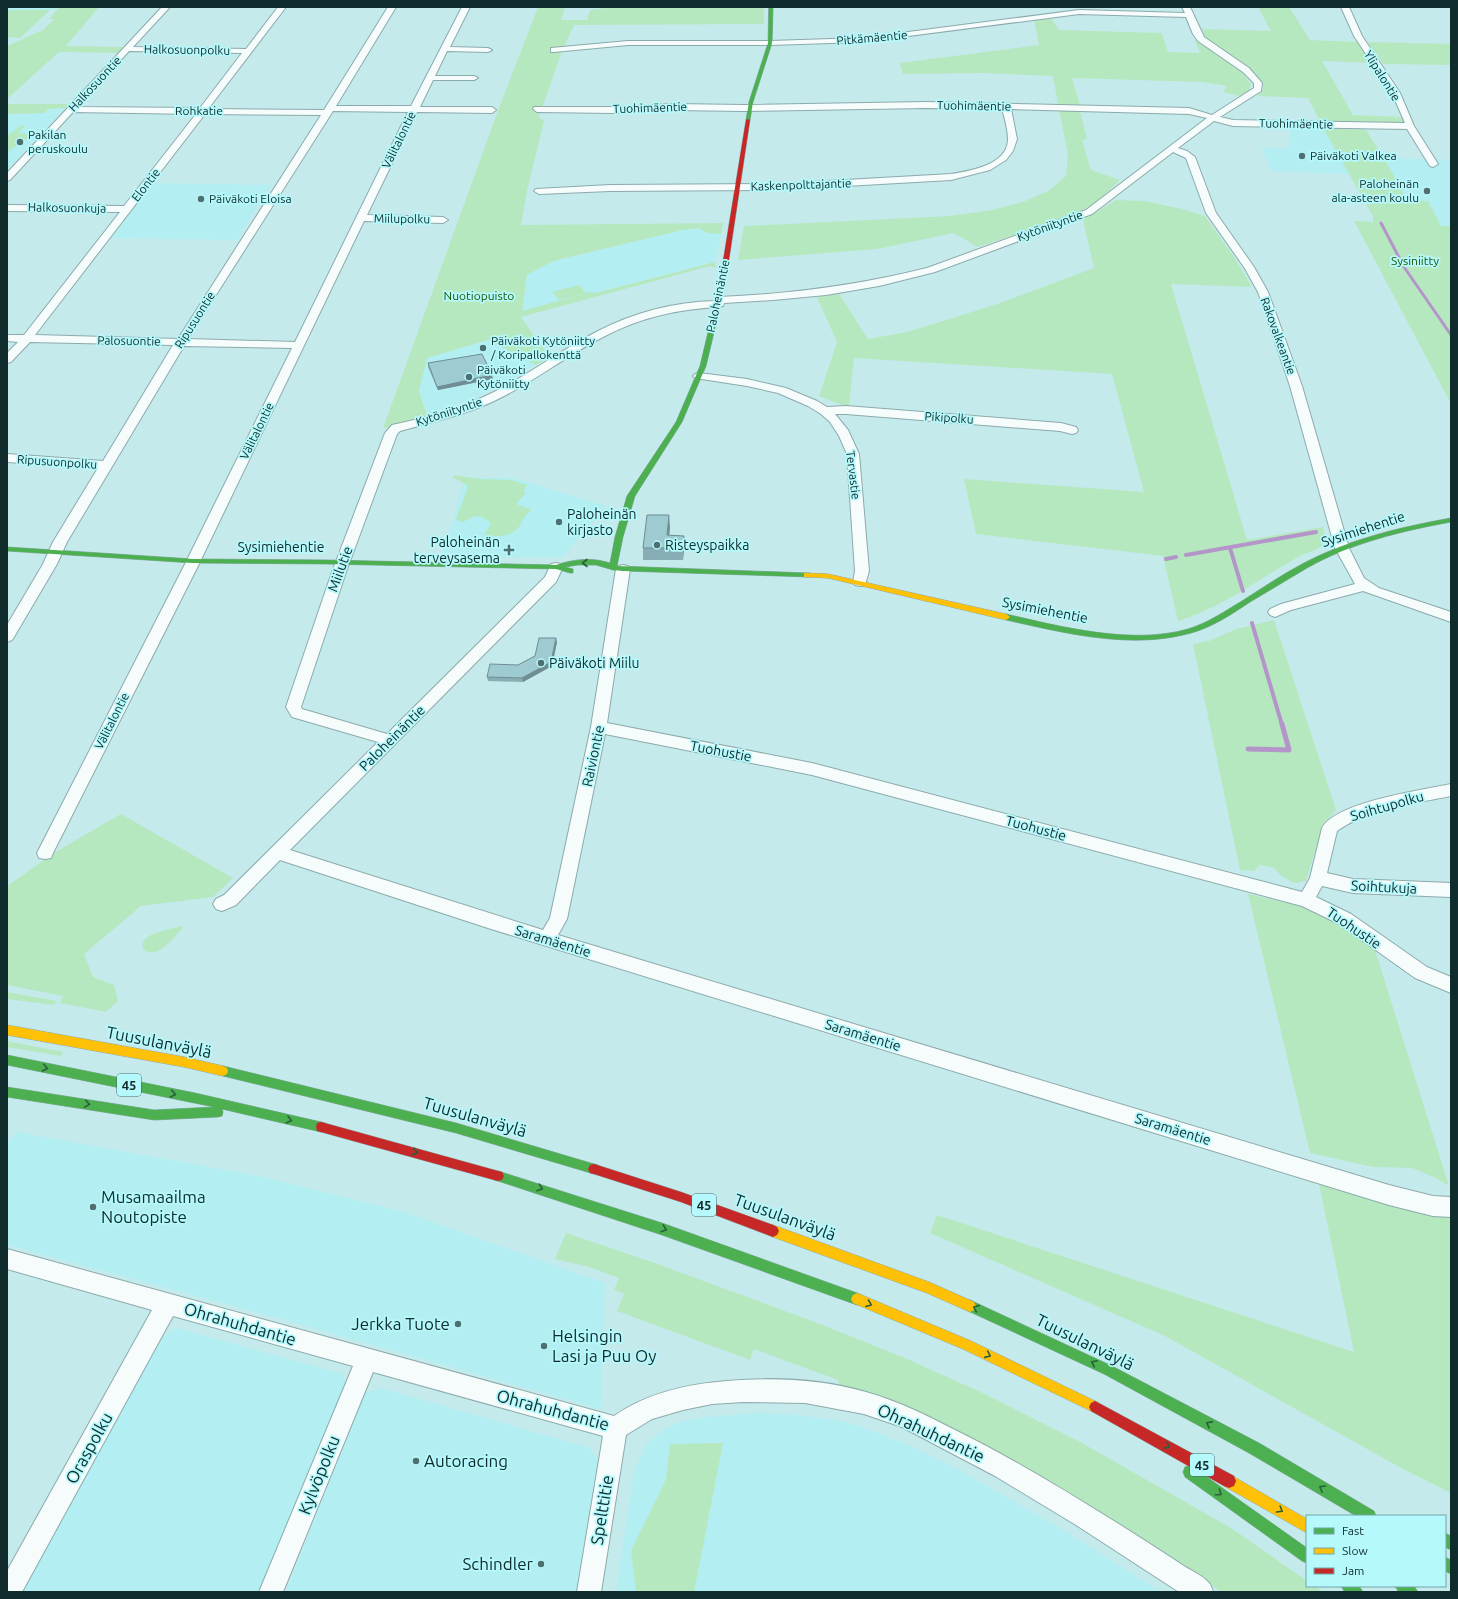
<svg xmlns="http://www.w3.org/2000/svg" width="1458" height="1599" font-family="Ubuntu,sans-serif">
	<rect width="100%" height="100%" fill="#c5eaec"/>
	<path fill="#b2eef2" d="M7,7H59L54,10H7Z
		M65,108L7,170V114L44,113L49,109Z
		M1290,127L1323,128L1349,174L1272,171L1261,148H1289Z
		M1384,158L1451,160V226H1441L1428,201L1407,200Z
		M153,183L271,185L237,240L111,238Z
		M699,228L707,233L721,234L715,262L596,293L590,292L522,311L527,275L551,262L683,230Z
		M488,340L536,365L484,394L447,408L427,414L419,391L427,358Z
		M465,478H513L606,506L562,557H442Z
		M17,1132L259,1176L404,1212L605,1283L601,1409L252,1311L7,1245V1144Z
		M176,1328L343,1374L346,1385L259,1592H23L162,1337Z
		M381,1388L590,1448L598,1461L576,1592H286L365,1393Z
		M759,1413L797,1415L836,1420L859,1426L913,1447L959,1470L1055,1525L1161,1592H616L634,1472L642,1452L647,1443L663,1430L680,1422L705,1417Z"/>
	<path fill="#b6e8bf" d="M59,7H99L66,46L124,47L118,53L59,52L7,99V46L43,30L54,19H49Z
		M538,7H565L561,20H587L590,10L614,7H764V24L574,25L562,51L539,117L544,121L528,186L521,225L723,223L721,234L707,233L699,228L683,230L561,259L551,262L527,275L522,311L590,292L596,293L715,262L716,268L710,266L521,317L550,358L536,365L488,340L427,358L419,391L427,416C420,418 387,429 383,428L499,108Z
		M1258,7H1289L1310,40L1359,42L1371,63L1322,61L1353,115L1402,117L1404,121L1394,125L1321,123L1308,98L1257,96C1283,80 1219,51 1209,42C1205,38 1204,34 1202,29L1271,31Z
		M7,10H50L20,38L7,37Z
		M1050,17L1059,30L1162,33L1168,52L1200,53L1195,41H1198L1239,69L1251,84L1249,91L1239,96L1223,92L1227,86L1202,82L1072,78L1080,105L1058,104L1053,76L983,73L903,74L900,63L1039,45L1034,19Z
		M1368,42L1451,44V65L1383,64Z
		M7,104H70L65,108L49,109L44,113L7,114Z
		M1059,110L1080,111L1087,139L1082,140L1091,170L1120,180L1096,203L1072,215L978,247L954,233L877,249L738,260L744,226L950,216L992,210L1023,202L1048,191L1066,176L1068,154Z
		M22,125L25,126L18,133L33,135L7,152V136Z
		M1323,128L1366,130L1384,158L1407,200L1428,201L1441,226H1451V404L1354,221L1373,222V216Z
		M1116,200L1145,201L1182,209L1205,216L1234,257L1252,287L1171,284L1247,540L1323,527L1326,541C1321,550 1309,552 1300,556C1260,578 1222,608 1178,621L1163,556L976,534L964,479L1144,492L1112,374L854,358L849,408L819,396L837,342L817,297L839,294L868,339L907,332L940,322L1000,303L1094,268L1083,220Z
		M579,285L586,293L559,300L552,292Z
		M454,475L479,479L511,480L527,485L523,491L526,493L516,504L532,510C525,514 523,521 519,527C512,537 495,537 484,535L491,524C480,513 476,515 463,522L456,520C458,508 468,495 467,485L454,478Z
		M1274,620L1336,810L1326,822L1315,851L1306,881L1294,883L1280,875L1274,868L1260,865L1254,871L1240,870L1193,644L1209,641L1236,629Z
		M121,814L233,878L213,897L141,906L84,954L93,977L114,985L118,1001L106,1012L60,1003L63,996L7,985V886L57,851Z
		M1248,894L1318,910L1375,950L1449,1186L1436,1178L1412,1168L1373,1167L1310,1153Z
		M181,926L183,928L182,929C174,937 158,959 146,951C142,949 142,946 143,942C150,931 169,930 181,926Z
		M7,992L57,1001L54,1005L7,999Z
		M7,1042V1041L63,1052L61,1056L7,1047Z
		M1319,1184C1362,1197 1406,1212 1451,1217V1493L1403,1469L1165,1336L930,1233L937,1215L1354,1352Z
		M566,1233L655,1263L820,1324L905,1358L985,1394L1082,1443L1231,1528L1307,1581V1586H1314L1323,1592H1221L1174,1559L1065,1490L923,1414L840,1387L838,1380L754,1349L750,1360L617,1311L624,1294L614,1290L619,1278L589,1267L555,1259Z
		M723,1443L694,1592H636L631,1551L666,1479L670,1444Z"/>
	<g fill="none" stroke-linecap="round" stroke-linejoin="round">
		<path stroke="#b495ca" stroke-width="3" d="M1381,223L1404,267L1451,335"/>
		<path stroke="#b495ca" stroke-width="4" d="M1230,548L1243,591
			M1186,555L1316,532
			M1166,559L1176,557
			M1252,623L1282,725"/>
		<path stroke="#b495ca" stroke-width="5" d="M1248,749L1289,750L1282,724"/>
		<defs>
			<path id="street" d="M162,7H170L133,47L246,49L278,7H286L208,109L324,110L388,7H396L336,106H411L462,7H470L450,47L488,48L492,50L488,52L447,51L435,76H474L478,78L474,80H433L420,107H492L496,110L492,113L417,112L367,215L443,217L448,220L443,223L364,221L197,568L53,853L51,858L45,859L39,858L37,853L183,568L292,348L184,346L67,542L57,564L14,637L12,640L7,642V625L43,564L53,542L98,468L7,462V454L103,461L173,345L30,342L11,362L7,363V353L18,342L7,341V335H24L120,212L7,211V205L124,206L196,114L73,112L10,180L7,181V173ZM129,51L242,53L200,108L78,107ZM333,111L408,112L295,342L188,339ZM205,114L321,115L178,339L35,335Z
				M1182,7H1190L1204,37L1249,68L1262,83L1261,91L1220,117L1233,120L1405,123L1392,93L1354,36L1341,7H1349L1362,36L1400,93L1414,126L1438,164L1433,167L1430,166L1407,129L1233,126L1214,121L1178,148L1187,151L1195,157L1216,213L1254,267L1268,292L1302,386L1349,548L1364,578L1379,588L1451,612V622L1363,591L1291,610L1275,617L1270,615L1268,612L1270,609L1281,604L1355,584L1335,548L1290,386L1258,292L1244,267L1206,213L1186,158L1173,152L1092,214L935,272L879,286L826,295L773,300L724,303L723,306L719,307C679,309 641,317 605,336C571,353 540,377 506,395C473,413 437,421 400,431L397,434L346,572L301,707L302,709L387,734L545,577L551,564L556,563L561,564L563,567L556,582L290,850L543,930L550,918L591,727L616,569L618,566L623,565L628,566L630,569L607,723L812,763L1302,892L1310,878L1322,828C1336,802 1422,790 1451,784V796C1413,804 1369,808 1337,831L1327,873L1353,879L1451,883V897L1353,893L1322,886L1316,897L1351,914L1427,967L1451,977V993L1415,978L1339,924L1302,906L812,775L605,734L567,919L558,935L1389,1185L1433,1196L1451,1197V1217L1433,1216L1389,1205L491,929L280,860L236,905L222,911L216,909L213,904L216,899L224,895L378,742L292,717L286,707L332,572L385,433L392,425C428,417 463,408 496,391C531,373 563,349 598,331C635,312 674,302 715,301L716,298L720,297C790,294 859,285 927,268L1086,210L1207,118L1189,114L1011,109L1017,139L1013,151L1006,160L990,170L951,180L775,190L610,191L539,194L534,191L536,189L610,185L775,184L951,174C970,171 1007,165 1008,140C1008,130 1005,119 1002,109L926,108L744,111L672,110L615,113L537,112L533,109L534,107H615L672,104L744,105L926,102L1189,108L1212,115L1254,88V83L1243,72L1198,41L1193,34L1186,17L1079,14L862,42L770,45H628L554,52H551V48L628,41H770L862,38L1079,10L1185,13Z
				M699,373L747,379L786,388L817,401L827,407L846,406L1061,423L1076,427L1078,430L1076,433L1072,434L1060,431L846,414H835L848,430L859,454L869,571L865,585L860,586L855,585L853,582L855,571L847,454L839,436L830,422L821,414L808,406L778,393L747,386L695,378L693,376L695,374Z
				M7,1249L614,1416C647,1393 687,1384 727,1381C773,1377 822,1379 866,1392C898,1401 926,1415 955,1430C1010,1457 1062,1489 1114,1521C1138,1536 1161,1551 1184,1566C1192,1571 1203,1576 1209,1583C1211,1585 1212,1589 1213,1592H1179L1076,1525L995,1476L902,1427L864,1414L805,1403L743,1402L712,1404L683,1410L652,1419L626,1435L601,1592H577L603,1436L373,1372L283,1592H259L353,1366L173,1316L22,1592H7V1571L152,1310L7,1269Z"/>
			<path id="fast" d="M769,7H773L772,43L753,102L750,120L748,121L746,120L749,102L768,43Z
				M722,284L725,286L706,366L682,422L635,496L623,537L617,566L807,573H810V577L623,571L613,570L596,565H578L565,567L573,569V573H570L556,569L327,564L193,563L7,551V547L193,559L327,560L556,565C574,559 592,557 610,563L615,537L627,496L676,422L700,366L719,286Z
				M1451,518V522C1402,531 1351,543 1307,568C1288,579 1269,591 1250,602C1232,614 1213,627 1191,633C1131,650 1065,633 1006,620L1002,617L1006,614C1062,627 1132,645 1188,629C1208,623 1225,611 1242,601C1262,588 1283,574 1304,563C1350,539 1401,527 1451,518Z
				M7,1055L195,1093L321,1122L325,1123L326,1127L325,1131L321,1132L222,1109L223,1112L222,1116L218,1117L154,1120L7,1097V1087L154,1110L214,1107L7,1065Z
				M223,1066L456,1123L594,1164L598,1165L600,1169L598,1173L594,1174L456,1133L223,1076L219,1074L218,1071L219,1068Z
				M498,1171L662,1223L857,1293L861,1295L863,1299L861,1303L857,1305L662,1235L498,1181L494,1180L492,1176L494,1172Z
				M970,1300L1112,1366L1259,1443L1374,1511L1376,1516H1356L1249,1453L1104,1374L966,1310L964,1306L966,1302Z
				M1190,1465L1307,1548V1563L1302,1561L1185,1477L1183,1472L1185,1467Z
				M1445,1533L1451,1536V1550L1445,1547Z
				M1445,1557L1451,1560V1574L1445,1571Z
				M1341,1586H1359L1363,1592H1345Z
				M1395,1586H1414L1418,1592H1399Z"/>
			<path id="slow" d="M804,573L828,574L1006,614L1010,617L1006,620L828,578L807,577H804Z
				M7,1025L184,1057L223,1066L227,1068L228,1071L227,1074L223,1076L184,1067L7,1035Z
				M773,1225L929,1282L974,1302L976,1306L974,1310L970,1312L927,1293L773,1237L769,1235L767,1231L769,1227Z
				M857,1293L971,1341L1099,1403L1101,1407L1099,1411L1095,1413L1091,1411L963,1349L853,1303L851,1299L853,1295Z
				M1229,1474L1307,1519V1533L1224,1486L1222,1481L1224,1476Z"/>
			<path id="jam" d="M748,119L750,120L725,286L722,288L719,286L746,120Z
				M321,1122L498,1171L502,1172L504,1176L502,1180L498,1181L321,1132L317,1131L316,1127L317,1123Z
				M594,1164L681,1192L773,1225L777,1227L779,1231L777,1235L773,1237L681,1202L594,1174L590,1173L588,1169L590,1165Z
				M1095,1401L1234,1476L1236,1481L1234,1486L1229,1488L1224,1486L1091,1411L1089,1407L1091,1403Z"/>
		</defs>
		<use href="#street" stroke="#8caaab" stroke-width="2"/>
		<use href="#fast" stroke="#8caaab" stroke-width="1"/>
		<use href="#slow" stroke="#8caaab" stroke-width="1"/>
		<use href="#jam" stroke="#8caaab" stroke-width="1"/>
		<use href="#street" fill="#f6fcfc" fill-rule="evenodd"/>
		<use href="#fast" fill="#4caf50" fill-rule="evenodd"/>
		<use href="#slow" fill="#ffc107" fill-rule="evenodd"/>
		<use href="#jam" fill="#c62828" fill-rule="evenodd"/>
	</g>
	<path fill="#88aeb5" d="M428,363L493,379L438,390L428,367Z
		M670,527L669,535L684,548L683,560H643V548Z
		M557,642L552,666L523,682L488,681L487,677L518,665L535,656Z"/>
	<path fill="#6f8d93" d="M492,375L493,379L438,390L437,387Z
		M669,515L670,527L668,547L667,535Z
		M684,536V548L683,560V548Z
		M556,638L557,642L552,666L523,682L522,678Z"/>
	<path fill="#9ecad2" stroke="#6f8d93" d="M482,354L492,375L437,387L428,363Z
		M647,515H669L667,535L684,536L683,548H643Z
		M539,638H556L551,662L522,678L487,677L490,664L518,665L535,656Z"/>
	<defs><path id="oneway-chevron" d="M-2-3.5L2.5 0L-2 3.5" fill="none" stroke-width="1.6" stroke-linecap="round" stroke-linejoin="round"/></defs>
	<g stroke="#27603a">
		<use href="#oneway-chevron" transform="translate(585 563) rotate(180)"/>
		<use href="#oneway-chevron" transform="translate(45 1068) rotate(12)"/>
		<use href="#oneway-chevron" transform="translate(173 1094) rotate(12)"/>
		<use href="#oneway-chevron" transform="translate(87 1104) rotate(9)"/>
		<use href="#oneway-chevron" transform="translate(289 1120) rotate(14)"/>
		<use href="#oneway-chevron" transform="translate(415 1152) rotate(16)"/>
		<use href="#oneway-chevron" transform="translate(540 1188) rotate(18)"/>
		<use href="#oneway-chevron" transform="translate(664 1229) rotate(19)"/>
		<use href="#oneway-chevron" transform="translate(869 1304) rotate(21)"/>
		<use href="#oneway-chevron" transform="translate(976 1308) rotate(-157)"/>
		<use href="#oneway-chevron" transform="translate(988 1355) rotate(24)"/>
		<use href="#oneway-chevron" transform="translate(1094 1363) rotate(-154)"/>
		<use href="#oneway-chevron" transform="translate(1209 1424) rotate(-152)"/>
		<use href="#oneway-chevron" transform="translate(1167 1446) rotate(29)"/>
		<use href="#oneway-chevron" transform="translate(1322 1488) rotate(-150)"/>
		<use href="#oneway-chevron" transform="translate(1219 1493) rotate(35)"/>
		<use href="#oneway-chevron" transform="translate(1280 1510) rotate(31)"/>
	</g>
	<g fill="#4f6e6f" stroke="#b5f9fc" stroke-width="1.5">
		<circle cx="20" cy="142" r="4"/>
		<circle cx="1302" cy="156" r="4"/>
		<circle cx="1427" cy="191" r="4"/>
		<circle cx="201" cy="199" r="4"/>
		<circle cx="483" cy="348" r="4"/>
		<circle cx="469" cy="377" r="4"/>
		<circle cx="559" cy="522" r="4"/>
		<circle cx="657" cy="545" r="4"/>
		<path d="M507 544h4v4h4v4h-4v4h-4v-4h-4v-4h4z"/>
		<circle cx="541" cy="663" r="4"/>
		<circle cx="93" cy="1207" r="4"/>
		<circle cx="458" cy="1324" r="4"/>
		<circle cx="544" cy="1346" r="4"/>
		<circle cx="416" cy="1461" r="4"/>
		<circle cx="541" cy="1564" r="4"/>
	</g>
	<g text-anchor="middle" stroke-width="3.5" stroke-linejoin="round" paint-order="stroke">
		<g font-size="12" fill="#0f2b2c" stroke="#b5f9fc">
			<text transform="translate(872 38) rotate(-5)" y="4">Pitkämäentie</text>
			<text transform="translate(187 50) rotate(1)" y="4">Halkosuonpolku</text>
			<text transform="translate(1382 76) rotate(58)" y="4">Ylipalontie</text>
			<text transform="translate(95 84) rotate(-47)" y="4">Halkosuontie</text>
			<text transform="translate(974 106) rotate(1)" y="4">Tuohimäentie</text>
			<text transform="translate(650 108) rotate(-2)" y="4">Tuohimäentie</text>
			<text x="199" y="115">Rohkatie</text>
			<text transform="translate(1296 124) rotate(1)" y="4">Tuohimäentie</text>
			<text transform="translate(399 140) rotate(-64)" y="4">Välitalontie</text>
			<text transform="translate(146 185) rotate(-52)" y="4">Elontie</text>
			<text transform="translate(801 185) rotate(-2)" y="4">Kaskenpolttajantie</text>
			<text transform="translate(67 208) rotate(1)" y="4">Halkosuonkuja</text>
			<text transform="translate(402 219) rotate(1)" y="4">Miilupolku</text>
			<text transform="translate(1050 226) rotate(-20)" y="4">Kytöniityntie</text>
			<text transform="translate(718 296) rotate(-78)" y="4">Paloheinäntie</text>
			<text transform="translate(195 320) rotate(-58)" y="4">Ripusuontie</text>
			<text transform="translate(1278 336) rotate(70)" y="4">Rakovalkeantie</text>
			<text transform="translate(129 341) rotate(1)" y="4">Palosuontie</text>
			<text transform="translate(449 412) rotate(-18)" y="4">Kytöniityntie</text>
			<text transform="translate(949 418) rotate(4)" y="4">Pikipolku</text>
			<text transform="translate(257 431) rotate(-64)" y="4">Välitalontie</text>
			<text transform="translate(57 462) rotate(4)" y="4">Ripusuonpolku</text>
			<text transform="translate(853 475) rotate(83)" y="4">Tervastie</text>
			<text transform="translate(112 721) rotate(-63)" y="4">Välitalontie</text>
		</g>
		<g font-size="12" fill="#0f2b2c" stroke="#b5f9fc" text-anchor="start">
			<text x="28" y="139">Pakilan<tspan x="28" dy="14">peruskoulu</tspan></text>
			<text x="1310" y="160">Päiväkoti Valkea</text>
			<text x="1419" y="188" text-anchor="end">Paloheinän<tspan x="1419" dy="14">ala-asteen koulu</tspan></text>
			<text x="209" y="203">Päiväkoti Eloisa</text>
			<text x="491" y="345">Päiväkoti Kytöniitty<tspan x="491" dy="14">/ Koripallokenttä</tspan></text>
			<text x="477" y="374">Päiväkoti<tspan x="477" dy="14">Kytöniitty</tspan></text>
		</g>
		<g font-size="12" fill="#185502" stroke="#b5f9fc">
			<text x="1415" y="265">Sysiniitty</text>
			<text x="479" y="300">Nuotiopuisto</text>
		</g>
		<g fill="#b5f9fc" stroke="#41696a" stroke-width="1">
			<rect x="117" y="1074" width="24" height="22" rx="3"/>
			<rect x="692" y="1194" width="24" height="22" rx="3"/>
			<rect x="1190" y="1454" width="24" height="22" rx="3"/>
		</g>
		<g font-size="13" font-weight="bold" fill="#0f2b2c">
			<text x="129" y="1090">45</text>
			<text x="704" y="1210">45</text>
			<text x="1202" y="1470">45</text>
		</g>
		<g font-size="14" fill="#0f2b2c" stroke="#b5f9fc" text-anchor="start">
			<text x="567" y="519">Paloheinän<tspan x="567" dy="16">kirjasto</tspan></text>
			<text x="500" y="547" text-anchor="end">Paloheinän<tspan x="500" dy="16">terveysasema</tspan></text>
			<text x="665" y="550">Risteyspaikka</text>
			<text x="549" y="668">Päiväkoti Miilu</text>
		</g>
		<g font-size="14" fill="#0f2b2c" stroke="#b5f9fc">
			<text transform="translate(1363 529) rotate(-18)" y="5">Sysimiehentie</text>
			<text x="281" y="552">Sysimiehentie</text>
			<text transform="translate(340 569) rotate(-70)" y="5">Miilutie</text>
			<text transform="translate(1045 610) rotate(11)" y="5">Sysimiehentie</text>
			<text transform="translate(392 738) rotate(-45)" y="5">Paloheinäntie</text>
			<text transform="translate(721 751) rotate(11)" y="5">Tuohustie</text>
			<text transform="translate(593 756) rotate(-78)" y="5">Raiviontie</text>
			<text transform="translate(1387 806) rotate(-16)" y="5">Soihtupolku</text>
			<text transform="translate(1036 828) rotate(15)" y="5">Tuohustie</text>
			<text transform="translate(1384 887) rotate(3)" y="5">Soihtukuja</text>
			<text transform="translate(1354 928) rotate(34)" y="5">Tuohustie</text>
			<text transform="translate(553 941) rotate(17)" y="5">Saramäentie</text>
			<text transform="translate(863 1035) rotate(17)" y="5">Saramäentie</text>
			<text transform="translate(1173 1129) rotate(17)" y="5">Saramäentie</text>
		</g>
		<g font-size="17" fill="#0f2b2c" stroke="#b5f9fc">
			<text transform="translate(159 1042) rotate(11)" y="6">Tuusulanväylä</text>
			<text transform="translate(475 1117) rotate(16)" y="6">Tuusulanväylä</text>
			<text transform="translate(785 1217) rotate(20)" y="6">Tuusulanväylä</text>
			<text transform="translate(240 1324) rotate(16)" y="6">Ohrahuhdantie</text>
			<text transform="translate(1085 1342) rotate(26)" y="6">Tuusulanväylä</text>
			<text transform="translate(553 1410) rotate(15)" y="6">Ohrahuhdantie</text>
			<text transform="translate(931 1433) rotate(25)" y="6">Ohrahuhdantie</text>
			<text transform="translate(89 1448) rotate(-61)" y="6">Oraspolku</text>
			<text transform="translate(319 1475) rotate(-68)" y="6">Kylvöpolku</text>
			<text transform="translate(602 1510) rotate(-81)" y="6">Spelttitie</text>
		</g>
		<g font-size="17" fill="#0f2b2c" stroke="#b5f9fc" text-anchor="start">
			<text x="101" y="1203">Musamaailma<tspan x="101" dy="20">Noutopiste</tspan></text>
			<text x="450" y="1330" text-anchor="end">Jerkka Tuote</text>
			<text x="552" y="1342">Helsingin<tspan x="552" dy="20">Lasi ja Puu Oy</tspan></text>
			<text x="424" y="1467">Autoracing</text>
			<text x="533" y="1570" text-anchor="end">Schindler</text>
		</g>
	</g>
	<rect width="1458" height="1599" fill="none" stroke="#0f2b2c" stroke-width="16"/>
	<rect x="1306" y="1515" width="140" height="72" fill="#b5f9fc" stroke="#73a7a9"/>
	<rect x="1314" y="1528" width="20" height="6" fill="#4caf50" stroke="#73a7a9"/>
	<text x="1342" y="1535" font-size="12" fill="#0f2b2c">Fast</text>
	<rect x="1314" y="1548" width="20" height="6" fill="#ffc107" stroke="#73a7a9"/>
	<text x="1342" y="1555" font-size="12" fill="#0f2b2c">Slow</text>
	<rect x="1314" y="1568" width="20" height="6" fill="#c62828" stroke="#73a7a9"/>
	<text x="1342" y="1575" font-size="12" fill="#0f2b2c">Jam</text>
</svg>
